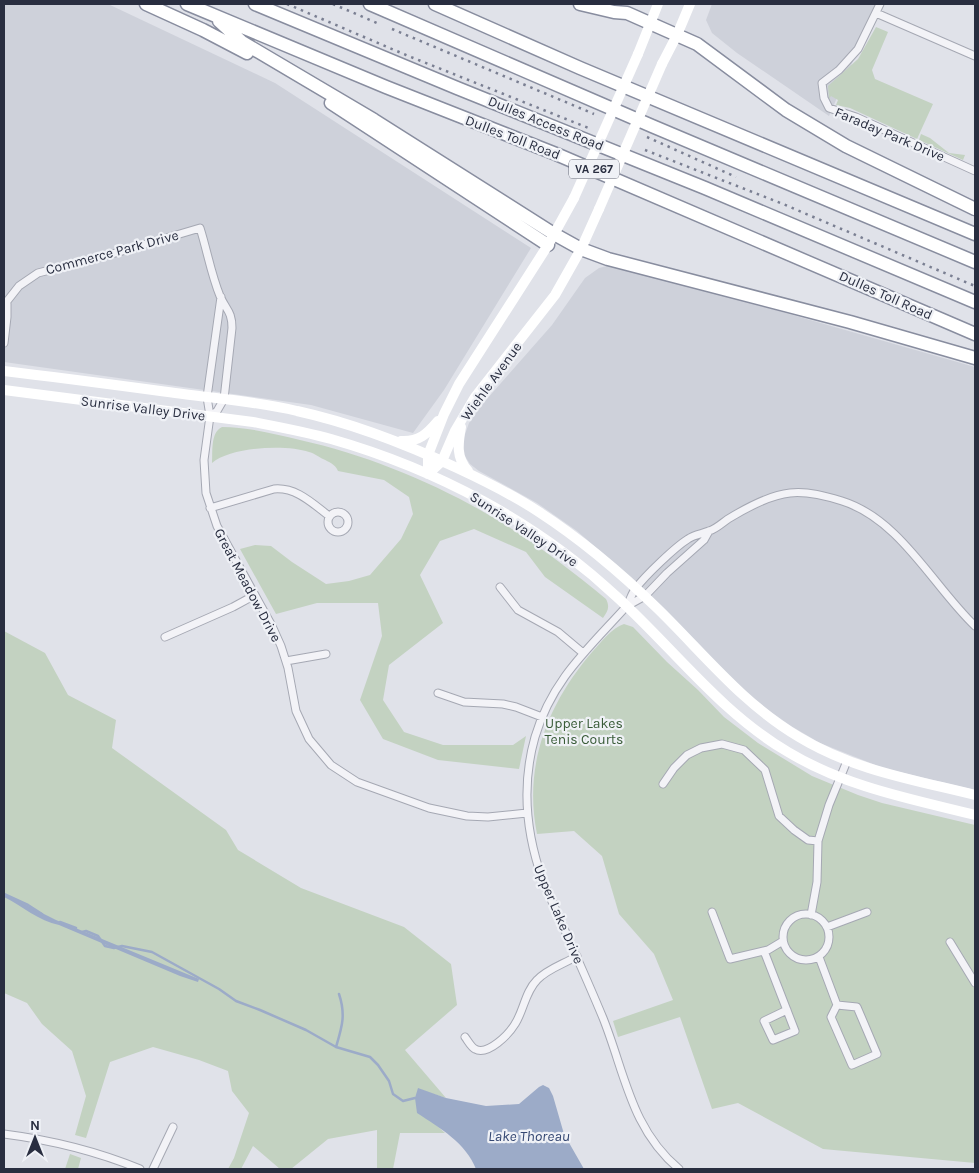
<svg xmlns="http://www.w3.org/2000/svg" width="979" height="1173" font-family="Karla,sans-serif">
	<rect width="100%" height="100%" fill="#e0e2e9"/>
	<path fill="#ced1da" d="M4,4H108L275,83L531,248L444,390L413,433L311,405L4,362Z
		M712,4H878L829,116L737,53L712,33L706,20Z
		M607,266L687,285L975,367V790L883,768L820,743L791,726L755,701L608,558L577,531L537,503L479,471L470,464L463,453V440L469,423L479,408L552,325L585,278L599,268Z"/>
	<path fill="#c3d2c1" d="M876,27L888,32L872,70L875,79L933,104L917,139L850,108L836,105L838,100L831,96L829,99L828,86L858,59Z
		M921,134L930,138L949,153L965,155L963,160L919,140Z
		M222,427C248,427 275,434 300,440C368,455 440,485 499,521C537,544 572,571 606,599C610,607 608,611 603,618L545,577L526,552L474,529L440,541L420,575L443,623L389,665L383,700L404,732L443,745H513L526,736L519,769L438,760L383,739L360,700L382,636L378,603H317L276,614L240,549L255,545L271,546L292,562L326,584L349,581L370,575L401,539L413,514L409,497L384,480L338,471C335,464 329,462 323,459C319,457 314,453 309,452C286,444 230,447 212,463C213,452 210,433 222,427Z
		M624,624L633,627L667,662L698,690L724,717L758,743L812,776L858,795L882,803L975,825V1163L823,1149L738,1103L712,1109L680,1017L618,1037L613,1021L673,1000L654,954L619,914L602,856L574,831L537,834C523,765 548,703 593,651C601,642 613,627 624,624Z
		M4,631L45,653L68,695L116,720L112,748L226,830L238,850L301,888L404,927L451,964L457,1005L405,1050L446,1098L418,1089L435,1124L445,1133H400L393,1169H377V1130L328,1139L291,1169H280L253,1146L241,1169H228L234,1158L249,1113L232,1091L228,1071L199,1060L153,1047L110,1062L86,1138L75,1135L86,1096L72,1051L42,1024L27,1003L4,993Z
		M70,1154L81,1158L78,1169H65Z"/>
	<path fill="#9cabc8" d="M4,894L56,920L199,979L198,982L180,976L59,925C39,921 22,906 4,897Z
		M543,1085L549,1088L553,1096L564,1134L584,1169H476C466,1143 440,1128 417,1113L415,1098L418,1088L446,1098L486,1106L519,1104L539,1087Z"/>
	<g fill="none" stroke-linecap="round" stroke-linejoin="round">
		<path stroke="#9cabc8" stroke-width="2.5" d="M4,894L28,905L42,914
			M60,922L76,928
			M82,932L86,931L98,936L105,946L114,948L122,946L152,952L219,989L236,1001L260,1010L306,1030L336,1047L370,1057L378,1065L389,1081L393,1094L403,1101L415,1098
			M336,1047C342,1027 346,1015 339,994"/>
		<defs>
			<path id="street" d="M880,4L858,49L839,70L822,83L824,98L829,108L856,117L975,171
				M876,13L975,56
				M221,297L207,397L210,416L204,460L206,493L217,526L272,626L281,646L288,668L296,711L309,739L331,765L357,782L429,808L467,816L488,817L527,813
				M4,305L19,286L38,273L112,254L200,228C207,250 211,274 220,296C226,310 232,311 232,328L224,399L217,411L210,416
				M4,343L7,317V304
				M210,508L274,489C296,487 312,503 329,516
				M328 522a10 10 0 1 1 20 0a10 10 0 1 1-20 0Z
				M500,587L518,610L558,632L583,653
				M627,606L645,596L667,573L704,540L709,531
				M165,637L233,607L255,595
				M286,661L326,654
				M438,693L464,702L503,704L516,707L542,717
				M663,784L674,768L687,755L701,748L722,744L744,750L765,770L779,816L794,830L808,840L818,841
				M712,912L730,959L768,950L783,941
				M783 937a23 23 0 1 1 46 0a23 23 0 1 1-46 0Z
				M811,915L817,882L818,841L829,805L847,761
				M827,927L867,912
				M950,942L975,983
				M764,951L795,1031L773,1040L764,1021L787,1010
				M819,957L837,1005L831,1017L852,1065L877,1054L857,1007L837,1005
				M465,1037C468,1041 471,1047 475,1049C488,1056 509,1034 515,1024C524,1010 525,992 537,980C547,969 564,964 577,956
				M4,1134C51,1140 96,1151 140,1169
				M153,1169L173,1127
				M679,1169C631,1129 625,1073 603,1018C584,972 563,927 543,881C526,834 521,786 535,737C552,680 587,650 625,608C630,602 631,594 636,588C645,576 675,547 688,539C695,534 702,534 709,531C716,529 722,523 728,519C746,508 769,495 790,493C808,491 826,496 842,501C900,519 933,586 975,626"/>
			<path id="highway" d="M146,4L203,30L247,53
				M187,4L386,87L556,154L975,334
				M255,4L457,88L705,188L975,302
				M370,4L652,126L975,262
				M435,4L580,68L975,234
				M580,4L614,12L627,13L697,44L786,110L846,146L975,209
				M219,21L242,42L374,120L554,234L581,249L608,259L850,322L975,358
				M331,103L548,245"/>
		</defs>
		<use href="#street" stroke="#a5a8b3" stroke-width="9"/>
		<use href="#highway" stroke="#888d9f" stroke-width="15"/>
		<use href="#street" stroke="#f3f3f7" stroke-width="7"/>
		<path stroke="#fff" stroke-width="10" d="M638,54L658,4
			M662,64L677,35L690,4
			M4,371C64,378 123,386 183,394C221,399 260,402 297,411C352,423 406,444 457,468C485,481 513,495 539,512C582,540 621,573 658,609C704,654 743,704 799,737C853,770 915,780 975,795
			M4,390L253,422C279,427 306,432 331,439C436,469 537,522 617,597C674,649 721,713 788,752C846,787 911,799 975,815
			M461,427C458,444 456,458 468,471
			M401,441C419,442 427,434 438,421
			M428,474L442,461L455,431L475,397L555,295L581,249L599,209
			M428,474V455L444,414L459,384L548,245L574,198"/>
		<use href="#highway" stroke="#fff" stroke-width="12"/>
		<path stroke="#7a7f92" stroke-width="2.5" stroke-dasharray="2.5 5" stroke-linecap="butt" d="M287,4L406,55L591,129
			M333,4L379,24
			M392,29L594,114
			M647,137L736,177
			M645,150L783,204L975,286"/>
		<path stroke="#fff" stroke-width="10" d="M574,198L638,54
			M599,209L662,64"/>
	</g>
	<g text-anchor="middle" stroke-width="4.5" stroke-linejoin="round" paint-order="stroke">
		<rect fill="#eff1f6" stroke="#646877" stroke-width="1" x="569" y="159.5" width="50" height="19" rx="4"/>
		<g font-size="12" font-weight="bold" fill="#292e40">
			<text x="594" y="173">VA 267</text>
		</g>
		<g font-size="14" fill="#292e40" stroke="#eff1f6">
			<text transform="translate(546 123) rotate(22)" y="5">Dulles Access Road</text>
			<text transform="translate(890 134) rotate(23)" y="5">Faraday Park Drive</text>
			<text transform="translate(513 137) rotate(21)" y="5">Dulles Toll Road</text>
			<text transform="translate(112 252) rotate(-15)" y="5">Commerce Park Drive</text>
			<text transform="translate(886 295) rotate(24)" y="5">Dulles Toll Road</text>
			<text transform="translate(491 381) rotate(-54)" y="5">Wiehle Avenue</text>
			<text transform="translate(143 408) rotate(7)" y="5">Sunrise Valley Drive</text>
			<text transform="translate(524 529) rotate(33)" y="5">Sunrise Valley Drive</text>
			<text transform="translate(248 585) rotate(62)" y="5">Great Meadow Drive</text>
			<text transform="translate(559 914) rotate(67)" y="5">Upper Lake Drive</text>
		</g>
		<g font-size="14" fill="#385b37" stroke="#eff1f6">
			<text x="584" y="728">Upper Lakes<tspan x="584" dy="16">Tenis Courts</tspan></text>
		</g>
		<g font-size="15" font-style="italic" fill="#344772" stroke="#eff1f6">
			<text x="529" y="1141">Lake Thoreau</text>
		</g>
	</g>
	<rect width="979" height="1173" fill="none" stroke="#292e40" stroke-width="10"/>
	<g transform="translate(35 1138)" stroke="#eff1f6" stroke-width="4" paint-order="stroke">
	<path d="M0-4L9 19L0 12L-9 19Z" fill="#292e40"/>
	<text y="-8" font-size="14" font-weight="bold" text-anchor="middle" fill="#292e40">N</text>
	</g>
</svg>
